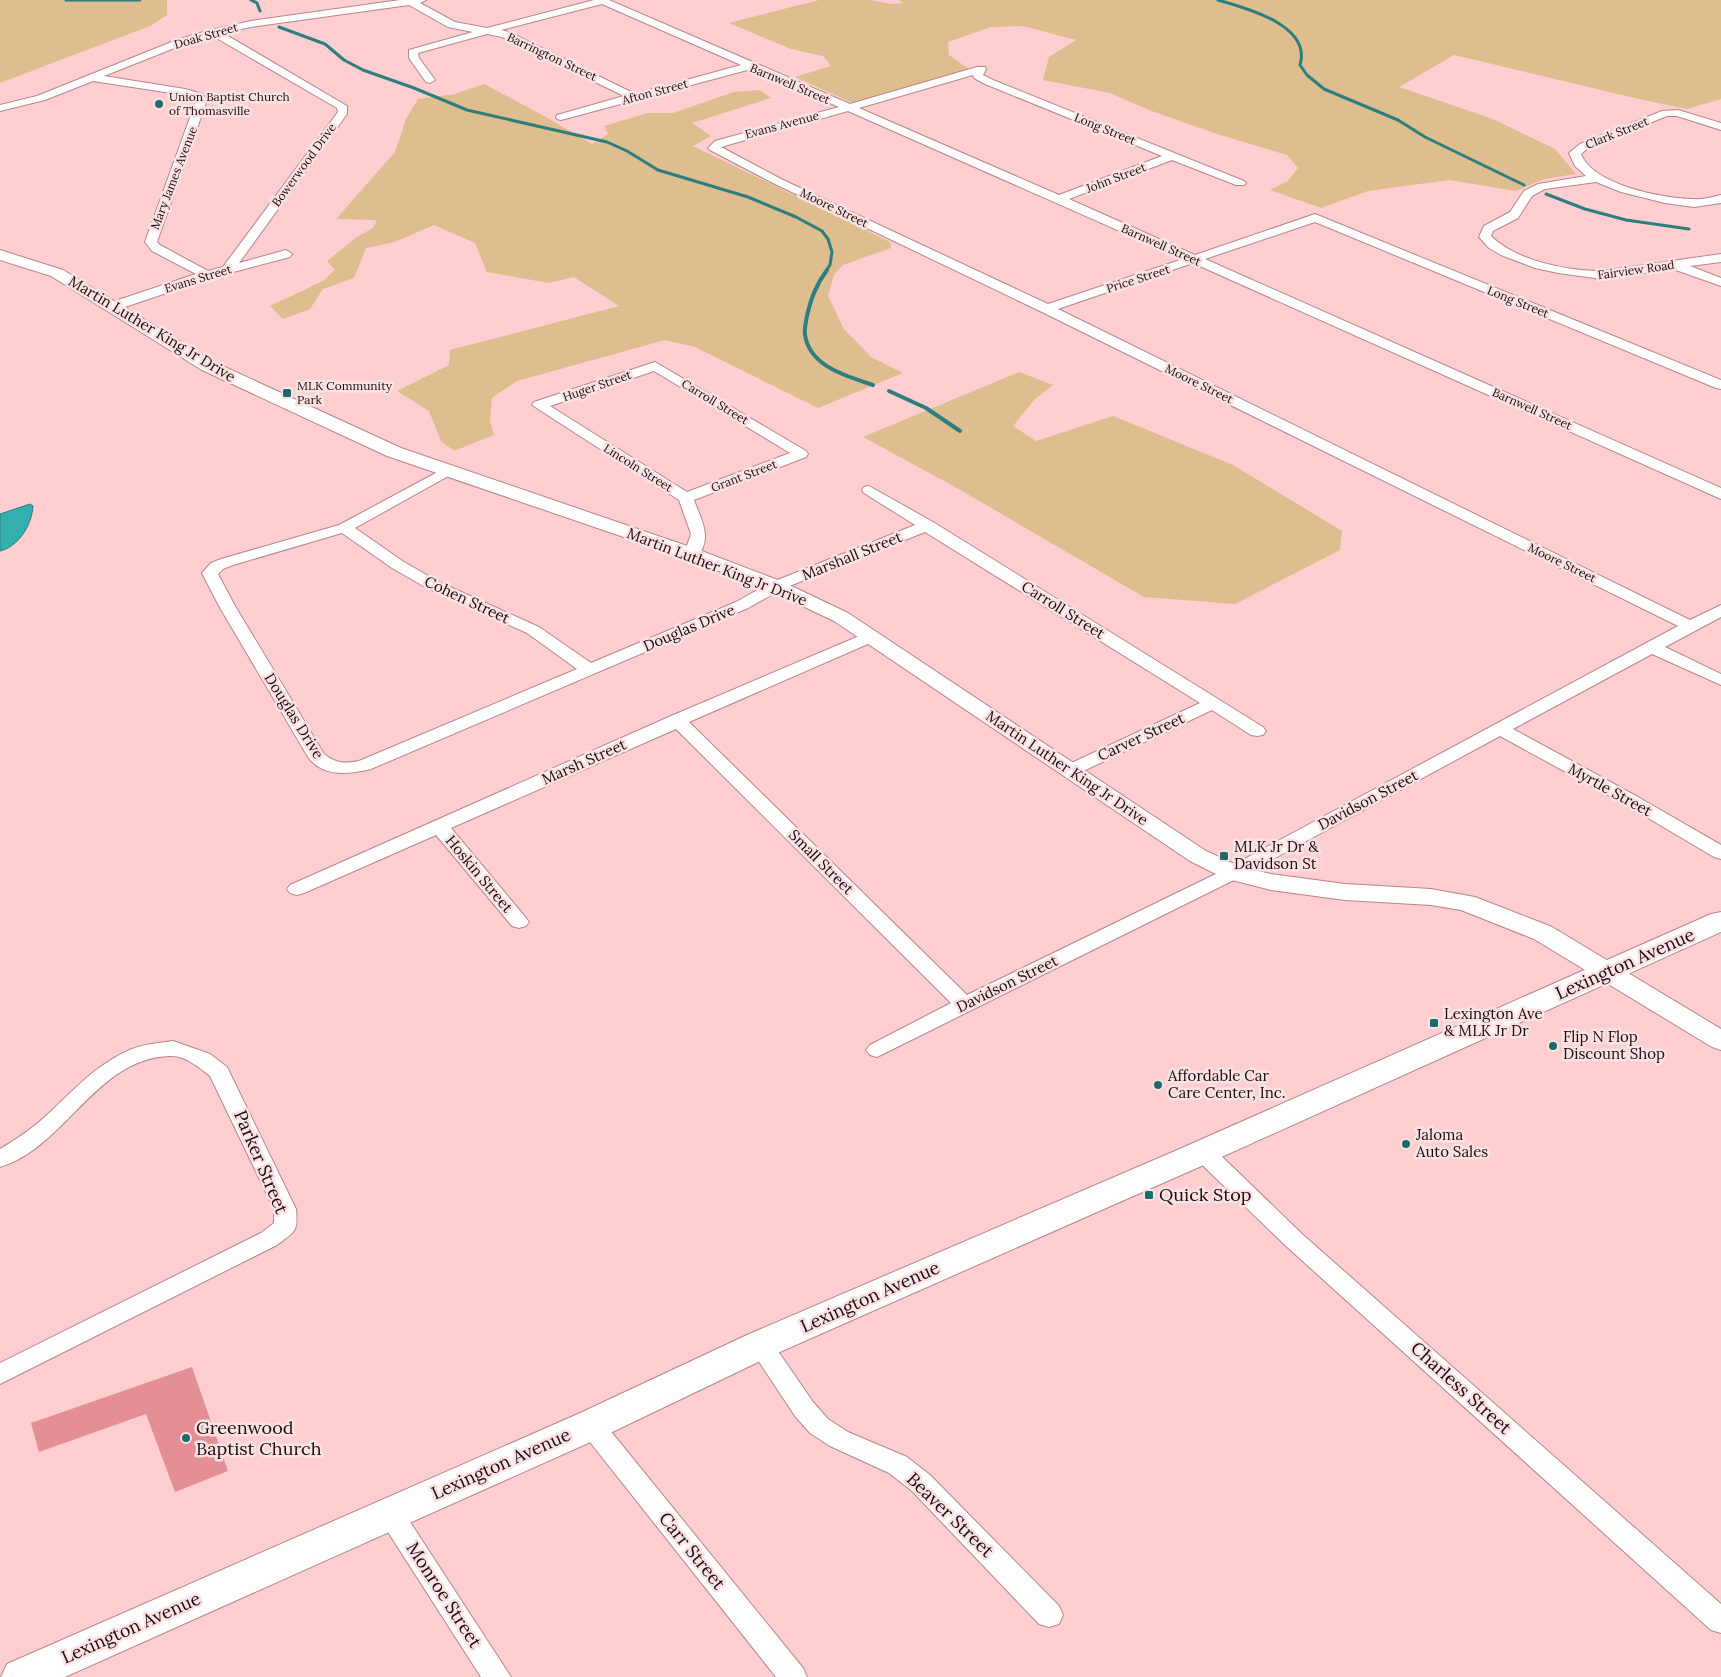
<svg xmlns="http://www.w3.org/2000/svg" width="1721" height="1677" font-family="Lora,serif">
	<rect width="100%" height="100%" fill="#feced0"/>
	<path fill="#debd8f" d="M0,0H167V15L150,26L0,83Z
		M819,0H870L892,4L903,3L899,0H1721V99L1687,109L1639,99L1454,55L1399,87L1493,119L1555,149L1576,174L1544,179L1516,191L1449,180L1368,191L1321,208L1270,190L1288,181L1298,168L1287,155L1217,134L1149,110L1110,93L1043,80L1049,57L1076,40L1023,26L991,27L948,42L949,55L970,70L855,104L795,77L831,66L823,56L791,49L729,23Z
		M484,84L546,117L592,144L608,134L604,126L648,113H673L734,92L760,90L771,98L692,123L711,136L693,146L890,242L891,248L843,265L834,274L828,296L844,329L871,357L903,373L818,408L695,347L665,340L517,381L492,398L490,420L494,435L454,451L441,441L429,411L397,391L449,365L450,350L619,306L574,277L549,283L487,272L475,243L434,225L395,242L366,248L354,278L323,289L310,309L283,319L270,306L323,281L335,270L327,261L357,237L373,228L377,220L336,219L395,152L406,119L418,99L455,94Z
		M1019,372L1053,385L1035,399L1013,426L1036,441L1113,416L1233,465L1342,531L1340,550L1235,604L1144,597L957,488L863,437Z"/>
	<path fill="#34afaf" stroke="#2d7e7e" d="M30,504L33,506C32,525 18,547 0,551V514Z"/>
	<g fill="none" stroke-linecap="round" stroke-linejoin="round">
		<path stroke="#2d7e7e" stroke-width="3" d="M66,0H140
			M251,0L257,3L260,11
			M1218,0C1246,8 1312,25 1300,65L1307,75L1324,89L1398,120L1425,137L1524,185
			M279,27L325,44L344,60L363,70L414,88L467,110L607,142L627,151L658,170L748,197L796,217L822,231L828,239L832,252L830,265L826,271
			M1546,194L1585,209L1626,220L1689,229"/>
		<path stroke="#2d7e7e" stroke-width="4" d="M827,270C816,285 811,298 807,316C806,322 804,329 805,335C810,367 847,376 873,385
			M889,391L926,408L960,431"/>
	</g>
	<path fill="#e48e95" d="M192,1367L228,1471L175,1492L146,1414L39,1452L31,1423Z"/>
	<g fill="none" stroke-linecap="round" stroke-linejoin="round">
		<defs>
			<path id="minor" d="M400,0H426L420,3L455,22L487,28L594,0H609L850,104L977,67H985L986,69L983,75L993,80L1244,181L1246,183L1244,185H1236L1172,160L1069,199L1195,255L1315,214L1721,380V389L1716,388L1315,222L1205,259L1721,488V499L1193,263L1058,309L1690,620L1721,605V617L1665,647L1721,674V685L1652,654L1513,729L1638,797L1721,845V859L1714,857L1626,805L1500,736L1240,877L877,1057L870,1055L866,1050L870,1045L951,1003L676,729L451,828L526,918L529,922L526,926L519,928L512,926L436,835L304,893L297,895L290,893L287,889L290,885L671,716L871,631L877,632L879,636L877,640L689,722L967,995L1226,869L1678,626L1042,312L773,183L710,150L708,148L715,141L839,107L751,69L561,120L557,119L556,117L557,115L624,96L502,37L487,34L418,53L419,58L435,80L430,83L426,82L409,58V50L473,32L448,27L409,5L251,27L223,33L347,106V114L239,263L286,250L292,254L290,257L211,278L116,310H106L104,307L106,304L196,274L152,251L145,242L196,101L184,95L93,81L45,100L0,111V105L37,96L174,41L210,30L251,21ZM602,4L741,65L635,94L509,32L501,30ZM213,36L337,108L338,112L223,267L208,271L160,245L157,242L207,100L202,94L185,89L104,76L182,45ZM973,75L974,78L985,84L1162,156L1059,195L859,108ZM848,111L1183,259L1048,304L781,179L721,147Z
				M1678,110L1721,123V130L1677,116H1667L1588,148L1581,154C1593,185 1664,199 1694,199C1703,200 1712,197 1721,195V203L1694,207L1665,203L1621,192L1596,182L1545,189L1532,196L1518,218L1493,231L1491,236C1516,261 1568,271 1602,271L1721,254V262L1690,266L1721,278V286L1673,269L1602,279L1558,273L1535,268L1501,255L1489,248L1479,237L1484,226L1510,212L1524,191L1538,184L1586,176L1575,166L1569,153L1580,144L1662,111Z
				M655,362L806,451L808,454L806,457L694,500C702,522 712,536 698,557H686L684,554L691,534L679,500L532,405L534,402ZM654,371L790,453L687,492L550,406Z
				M447,467L452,468L454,471L452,474L355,528L404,562L439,582L539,627L591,663L736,602L770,583L915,525L864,493L862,490L864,487L869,486L933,522L1263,727L1266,731L1263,735L1257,736L1251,735L1212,710L1077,774L1071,775L1065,774L1062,770L1065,766L1200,703L925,532L782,589L748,608L371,769C350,774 323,778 308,757L219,606L202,573L211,563L221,559L339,525ZM342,533L392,568L427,588L527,633L577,669L359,761C345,764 335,763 324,754L235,606L218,574L223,569L233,565Z
				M173,1041L210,1054L227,1067L296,1209C298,1233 295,1231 277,1245L0,1384V1363L261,1233L274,1223V1209L210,1076C200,1068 185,1055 170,1056C96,1058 66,1147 0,1167V1149C17,1139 33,1128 47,1115C75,1089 95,1065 132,1049C144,1044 160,1043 173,1041Z
				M1203,1144L1211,1146L1302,1234L1721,1604V1633L1711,1630L1286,1246L1195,1158L1192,1152L1195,1146Z
				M760,1335L769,1338L813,1402L828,1419L848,1432L907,1457L930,1475L1059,1606L1063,1615L1059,1624L1049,1627L1039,1624L912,1491L889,1473L830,1446L810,1433L795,1416L748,1345L751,1338Z
				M591,1415L600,1418L803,1668L807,1677H776L582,1432L578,1425L582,1418Z
				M390,1502L399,1505L511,1677H481L381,1521L377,1513L381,1505Z"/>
			<path id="tertiary" d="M0,250L63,270L214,362L401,448L699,550L783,582L848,613L1206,851L1241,867L1271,874L1345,884L1431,889L1475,897L1552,927L1721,1029V1050L1712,1047L1534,939L1461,910L1431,905L1345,900L1271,890L1224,878L1190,861L834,621L769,590L685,558L387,456L202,370L51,276L0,260Z"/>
			<path id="secondary" d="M1721,912V932L1206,1164L773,1355L604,1436L65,1677H1L7,1664L578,1414L747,1335L1182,1148L1711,914Z"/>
		</defs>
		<use href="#minor" stroke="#ba8487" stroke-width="2"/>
		<use href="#tertiary" stroke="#ba8487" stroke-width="2"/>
		<use href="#secondary" stroke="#ba8487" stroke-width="2"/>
		<use href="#minor" fill="#fff" fill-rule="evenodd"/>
		<use href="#tertiary" fill="#fff" fill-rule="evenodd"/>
		<use href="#secondary" fill="#fff" fill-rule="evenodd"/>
	</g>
	<g fill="#1d6a6a" stroke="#fbe2e3" stroke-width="2">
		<circle cx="159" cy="104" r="5"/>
		<rect x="282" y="388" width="10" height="10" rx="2.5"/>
		<rect x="1219" y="851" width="10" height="10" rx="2.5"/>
		<rect x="1429" y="1018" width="10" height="10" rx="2.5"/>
		<circle cx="1553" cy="1046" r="5"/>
		<circle cx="1158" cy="1085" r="5"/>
		<circle cx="1406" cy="1144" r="5"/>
		<rect x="1144" y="1190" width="10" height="10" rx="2.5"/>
		<circle cx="186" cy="1438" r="5"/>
	</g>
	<g text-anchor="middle" stroke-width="5" stroke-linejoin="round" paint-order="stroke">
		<g font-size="12" fill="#1d0a0c" stroke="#fbe2e3">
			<text transform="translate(206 36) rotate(-16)" y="4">Doak Street</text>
			<text transform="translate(552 57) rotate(25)" y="4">Barrington Street</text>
			<text transform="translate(790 84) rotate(23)" y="4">Barnwell Street</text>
			<text transform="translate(655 92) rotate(-15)" y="4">Afton Street</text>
			<text transform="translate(782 125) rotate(-15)" y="4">Evans Avenue</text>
			<text transform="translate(1105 129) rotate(22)" y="4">Long Street</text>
			<text transform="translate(1617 133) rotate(-22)" y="4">Clark Street</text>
			<text transform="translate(304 165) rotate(-54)" y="4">Bowerwood Drive</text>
			<text transform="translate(174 178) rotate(-69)" y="4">Mary James Avenue</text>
			<text transform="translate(1116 178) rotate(-21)" y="4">John Street</text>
			<text transform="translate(834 208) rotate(26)" y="4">Moore Street</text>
			<text transform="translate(1161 245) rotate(24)" y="4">Barnwell Street</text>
			<text transform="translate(1636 270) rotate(-8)" y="4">Fairview Road</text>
			<text transform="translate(198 279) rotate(-17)" y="4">Evans Street</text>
			<text transform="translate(1138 279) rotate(-18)" y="4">Price Street</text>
			<text transform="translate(1518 302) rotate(22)" y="4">Long Street</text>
			<text transform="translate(1199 384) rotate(26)" y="4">Moore Street</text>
			<text transform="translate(597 386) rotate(-19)" y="4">Huger Street</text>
			<text transform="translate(715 402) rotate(31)" y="4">Carroll Street</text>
			<text transform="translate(1532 409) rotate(24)" y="4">Barnwell Street</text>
			<text transform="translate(638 468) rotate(32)" y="4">Lincoln Street</text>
			<text transform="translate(744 476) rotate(-21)" y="4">Grant Street</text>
			<text transform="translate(1562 563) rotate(26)" y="4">Moore Street</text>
		</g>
		<g font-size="12" fill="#1d0a0c" stroke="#fbe2e3" text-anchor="start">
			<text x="169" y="101">Union Baptist Church<tspan x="169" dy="14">of Thomasville</tspan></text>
			<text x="297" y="390">MLK Community<tspan x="297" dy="14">Park</tspan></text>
		</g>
		<g font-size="15" fill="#1d0a0c" stroke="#fbe2e3">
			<text transform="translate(152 329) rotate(31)" y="5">Martin Luther King Jr Drive</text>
			<text transform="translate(852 556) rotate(-22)" y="5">Marshall Street</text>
			<text transform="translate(717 567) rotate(21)" y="5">Martin Luther King Jr Drive</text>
			<text transform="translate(467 600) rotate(25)" y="5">Cohen Street</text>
			<text transform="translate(1063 610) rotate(32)" y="5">Carroll Street</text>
			<text transform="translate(689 628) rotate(-23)" y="5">Douglas Drive</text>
			<text transform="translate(294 716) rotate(58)" y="5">Douglas Drive</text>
			<text transform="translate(1141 737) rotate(-25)" y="5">Carver Street</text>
			<text transform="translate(584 762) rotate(-24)" y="5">Marsh Street</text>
			<text transform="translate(1067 768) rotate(34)" y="5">Martin Luther King Jr Drive</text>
			<text transform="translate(1610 790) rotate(29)" y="5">Myrtle Street</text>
			<text transform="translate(1368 800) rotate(-28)" y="5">Davidson Street</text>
			<text transform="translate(821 862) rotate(45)" y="5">Small Street</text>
			<text transform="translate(479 874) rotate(50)" y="5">Hoskin Street</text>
			<text transform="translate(1007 984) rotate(-26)" y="5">Davidson Street</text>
		</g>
		<g font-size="15" fill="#1d0a0c" stroke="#fbe2e3" text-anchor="start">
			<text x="1234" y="852">MLK Jr Dr &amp;<tspan x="1234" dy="17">Davidson St</tspan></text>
			<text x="1444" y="1019">Lexington Ave<tspan x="1444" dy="17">&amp; MLK Jr Dr</tspan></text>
			<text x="1563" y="1042">Flip N Flop<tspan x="1563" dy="17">Discount Shop</tspan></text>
			<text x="1168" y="1081">Affordable Car<tspan x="1168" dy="17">Care Center, Inc.</tspan></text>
			<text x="1416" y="1140">Jaloma<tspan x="1416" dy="17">Auto Sales</tspan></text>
		</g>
		<g font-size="18" fill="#1d0a0c" stroke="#fbe2e3">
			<text transform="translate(1625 964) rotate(-24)" y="6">Lexington Avenue</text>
			<text transform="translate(261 1162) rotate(67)" y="6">Parker Street</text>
			<text transform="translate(870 1297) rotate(-24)" y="6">Lexington Avenue</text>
			<text transform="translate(1461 1388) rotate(42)" y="6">Charless Street</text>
			<text transform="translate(501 1464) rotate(-24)" y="6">Lexington Avenue</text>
			<text transform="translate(950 1515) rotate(44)" y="6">Beaver Street</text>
			<text transform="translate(692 1551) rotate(51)" y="6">Carr Street</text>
			<text transform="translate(444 1595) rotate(57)" y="6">Monroe Street</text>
			<text transform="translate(131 1628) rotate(-24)" y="6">Lexington Avenue</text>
		</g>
		<g font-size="18" fill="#1d0a0c" stroke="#fbe2e3" text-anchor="start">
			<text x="1159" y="1201">Quick Stop</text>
			<text x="196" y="1434">Greenwood<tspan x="196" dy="21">Baptist Church</tspan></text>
		</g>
	</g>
</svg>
